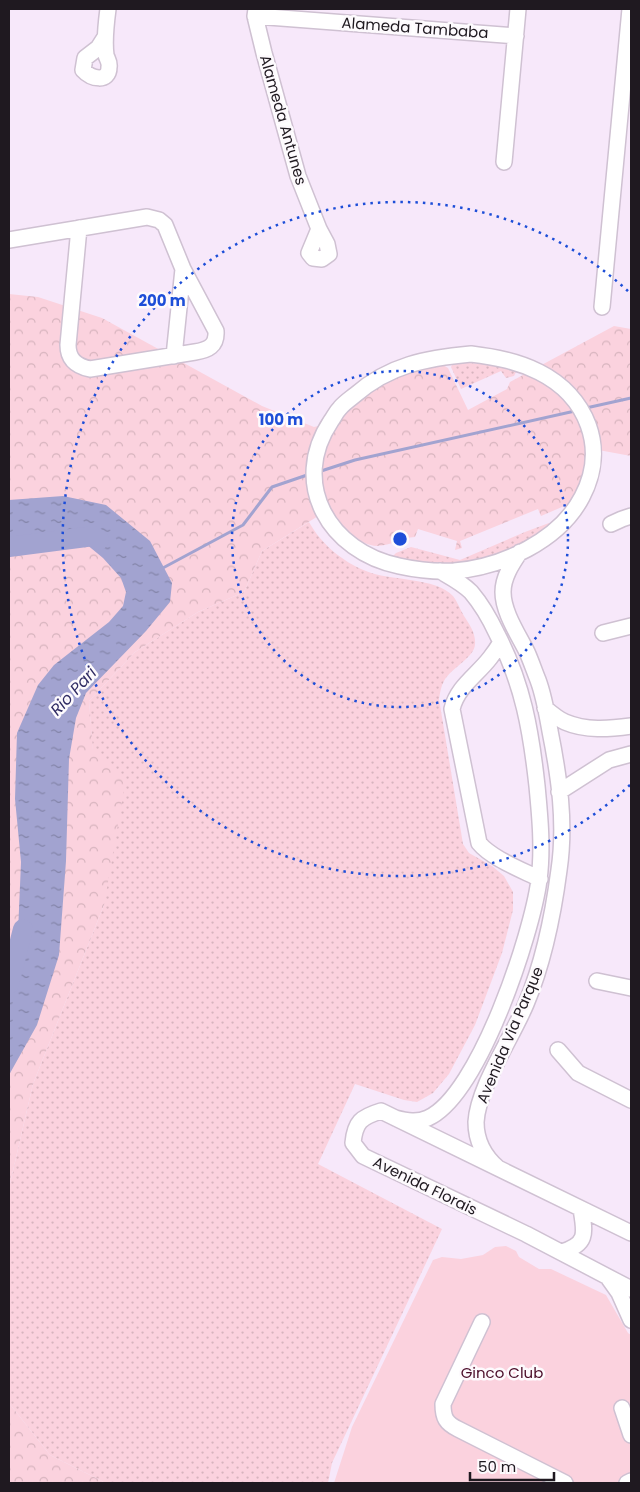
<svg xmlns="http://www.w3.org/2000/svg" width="640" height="1492" font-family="Poppins,sans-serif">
	<defs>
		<pattern id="grass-dots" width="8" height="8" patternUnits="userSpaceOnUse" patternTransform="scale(1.25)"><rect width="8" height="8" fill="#fbd2de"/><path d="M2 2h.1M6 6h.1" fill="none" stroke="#d7b4be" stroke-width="1.8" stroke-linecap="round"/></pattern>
		<pattern id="forest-crowns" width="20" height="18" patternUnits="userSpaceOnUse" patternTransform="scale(1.25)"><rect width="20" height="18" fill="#fbd2de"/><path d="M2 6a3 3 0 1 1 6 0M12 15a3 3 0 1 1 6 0" fill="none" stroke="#d7b4be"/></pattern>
		<pattern id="water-ripples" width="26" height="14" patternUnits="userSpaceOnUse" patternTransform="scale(1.25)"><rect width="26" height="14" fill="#a2a3d0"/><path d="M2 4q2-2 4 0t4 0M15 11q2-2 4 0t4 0" fill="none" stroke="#8384a8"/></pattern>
	</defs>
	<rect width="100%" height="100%" fill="#f7e8fa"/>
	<path fill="url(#grass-dots)" d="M453,363C467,363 507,362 516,372L514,376L506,378L501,371L461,389L451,367Z
		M309,522C321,544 343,562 366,571C389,581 436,577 453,596C457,601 460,609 464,616C469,624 476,633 475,644C475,657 451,668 444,681C441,686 440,693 439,699L463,844L469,853L492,866L504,876L513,892V910L502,953L475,1025L449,1074L433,1093L417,1102L404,1100L355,1084L318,1164L442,1229L332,1463L328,1483H106L50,1455L9,1403V1188L33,1084L104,905L89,701L135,652L198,612L244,592L262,551Z
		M549,523L551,525L520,547L472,563L434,566L395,558L393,556L396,553L411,547L460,560L525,532Z"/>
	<path fill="url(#forest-crowns)" d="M9,294L38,297L102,318L262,406L314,427L330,423L362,395L392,377L420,366L443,365L448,368L468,410L507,389L510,382L614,326L631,329V456L593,449L580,488L569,504L541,516L538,509L460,541L462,548L455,550L457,541L418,529L415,537C402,537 391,546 377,546C359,545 350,531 337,520C334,517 328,515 323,513L262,551L244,592L198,612L135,652L89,701L93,750L126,778L104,905L33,1084L9,1188Z
		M9,1403L50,1455L106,1483H9Z"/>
	<path fill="#fbd2de" d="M506,1246L516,1251L519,1257L539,1269H551L606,1295L628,1333L631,1335V1483H334L352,1427L433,1260L442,1257L461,1259L483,1255L495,1247Z"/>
	<path fill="url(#water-ripples)" d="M63,496L106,505L150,541L172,583L170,602L146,631L86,693L76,718L69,759L66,861L59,955L37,1025L9,1075V991L11,987L17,956L21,862L15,799L17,733L38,685L54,665L109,622L123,606L126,592L121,578L103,558L80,539L57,535L9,544V500Z"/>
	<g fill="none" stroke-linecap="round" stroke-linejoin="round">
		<path stroke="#a2a3d0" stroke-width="3" d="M586,408L631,398
			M318,472L355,460L575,411
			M161,569L243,525L272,487L310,474"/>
		<path stroke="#a2a3d0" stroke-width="20" d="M9,547L94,536L99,540
			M9,984L23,929"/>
		<defs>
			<path id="minor" d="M256,9L255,16L264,53L298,176L319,229L327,244L329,254L322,259L313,258L309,253L319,229
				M255,16L516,36
				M105,37L98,48L85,58L83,70C91,79 109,83 109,67C110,62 107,59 106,55C104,41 106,24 108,9
				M504,162L518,9
				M79,228L68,345C68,359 76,366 90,369L195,352C208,350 217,346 216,331L183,269L174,356
				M9,240L147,217L159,220L165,225L183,269
				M602,307L630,9
				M471,354C495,357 517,361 539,372C587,396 608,448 582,497C559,541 502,567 454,571C436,572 417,570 399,566C330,552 289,484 331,421C334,417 336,412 340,408C344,403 350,399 355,395C389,365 427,358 471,354Z
				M611,524L622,519L631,516
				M603,633L631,626
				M501,642C498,647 494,653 490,658C477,675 457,687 452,709L479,843C491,858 522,870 540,879
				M545,708C551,713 558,719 565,722C586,731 609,729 631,726
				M559,792L609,760L631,754
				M597,981L631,988
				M558,1050L578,1073L631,1100
				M395,1118C407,1121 417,1123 428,1118C479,1095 532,934 539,880C543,849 540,817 537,786C531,731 523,684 497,634C490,619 482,605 471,592C462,583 452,578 440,571
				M498,1168C484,1156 476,1141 476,1122C478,1087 512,1038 526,1004C544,961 553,916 559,870C566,823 559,776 550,731C547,714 544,696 538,680C534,670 531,661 527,652C518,634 503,612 503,592C503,577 512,564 520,552
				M631,1233L381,1111C361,1117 355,1122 353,1143L363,1156L526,1234L631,1289
				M562,1252C588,1244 585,1233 581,1209
				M609,1279L619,1293L631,1320
				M482,1322L443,1404C443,1418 446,1423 458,1429L565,1483
				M622,1408L631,1435
				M627,1483L631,1481"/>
		</defs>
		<use href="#minor" stroke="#cfc1d2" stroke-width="18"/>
		<use href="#minor" stroke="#fff" stroke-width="15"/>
	</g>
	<g fill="none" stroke="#1d4ed8" stroke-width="2.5" stroke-dasharray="2.5 5">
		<circle cx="400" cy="539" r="168"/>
		<path d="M630 785A337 337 0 1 1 630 293"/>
	</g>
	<g text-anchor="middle" stroke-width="5" stroke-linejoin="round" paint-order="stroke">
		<g font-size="15" fill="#1f1920" stroke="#fdfafd">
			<text transform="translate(415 28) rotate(4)" y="5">Alameda Tambaba</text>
			<text transform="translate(283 120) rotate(74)" y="5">Alameda Antunes</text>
			<text transform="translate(510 1035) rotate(-67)" y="5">Avenida Via Parque</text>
			<text transform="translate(425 1186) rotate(26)" y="5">Avenida Florais</text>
		</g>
		<g font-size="15" fill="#4b0d29" stroke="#fdfafd">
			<text x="502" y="1378">Ginco Club</text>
		</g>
		<g font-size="16" font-style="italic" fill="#302c64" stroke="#fdfafd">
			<text transform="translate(73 691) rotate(-47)" y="6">Rio Pari</text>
		</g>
	</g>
	<circle cx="400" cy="539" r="8" fill="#1d4ed8" stroke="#fdfafd" stroke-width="2.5"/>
	<g font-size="15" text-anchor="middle" font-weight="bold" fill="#1d4ed8" stroke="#fdfafd" stroke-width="5" stroke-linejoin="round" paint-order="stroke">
		<text x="162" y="306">200 m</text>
		<text x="281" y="425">100 m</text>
	</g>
	<rect width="640" height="1492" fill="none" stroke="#1f1920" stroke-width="20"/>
	<path d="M470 1472v8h84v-8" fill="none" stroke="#1f1920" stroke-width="2.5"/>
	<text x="478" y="1472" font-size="15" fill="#1f1920" stroke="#fdfafd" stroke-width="4" paint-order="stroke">50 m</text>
</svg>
